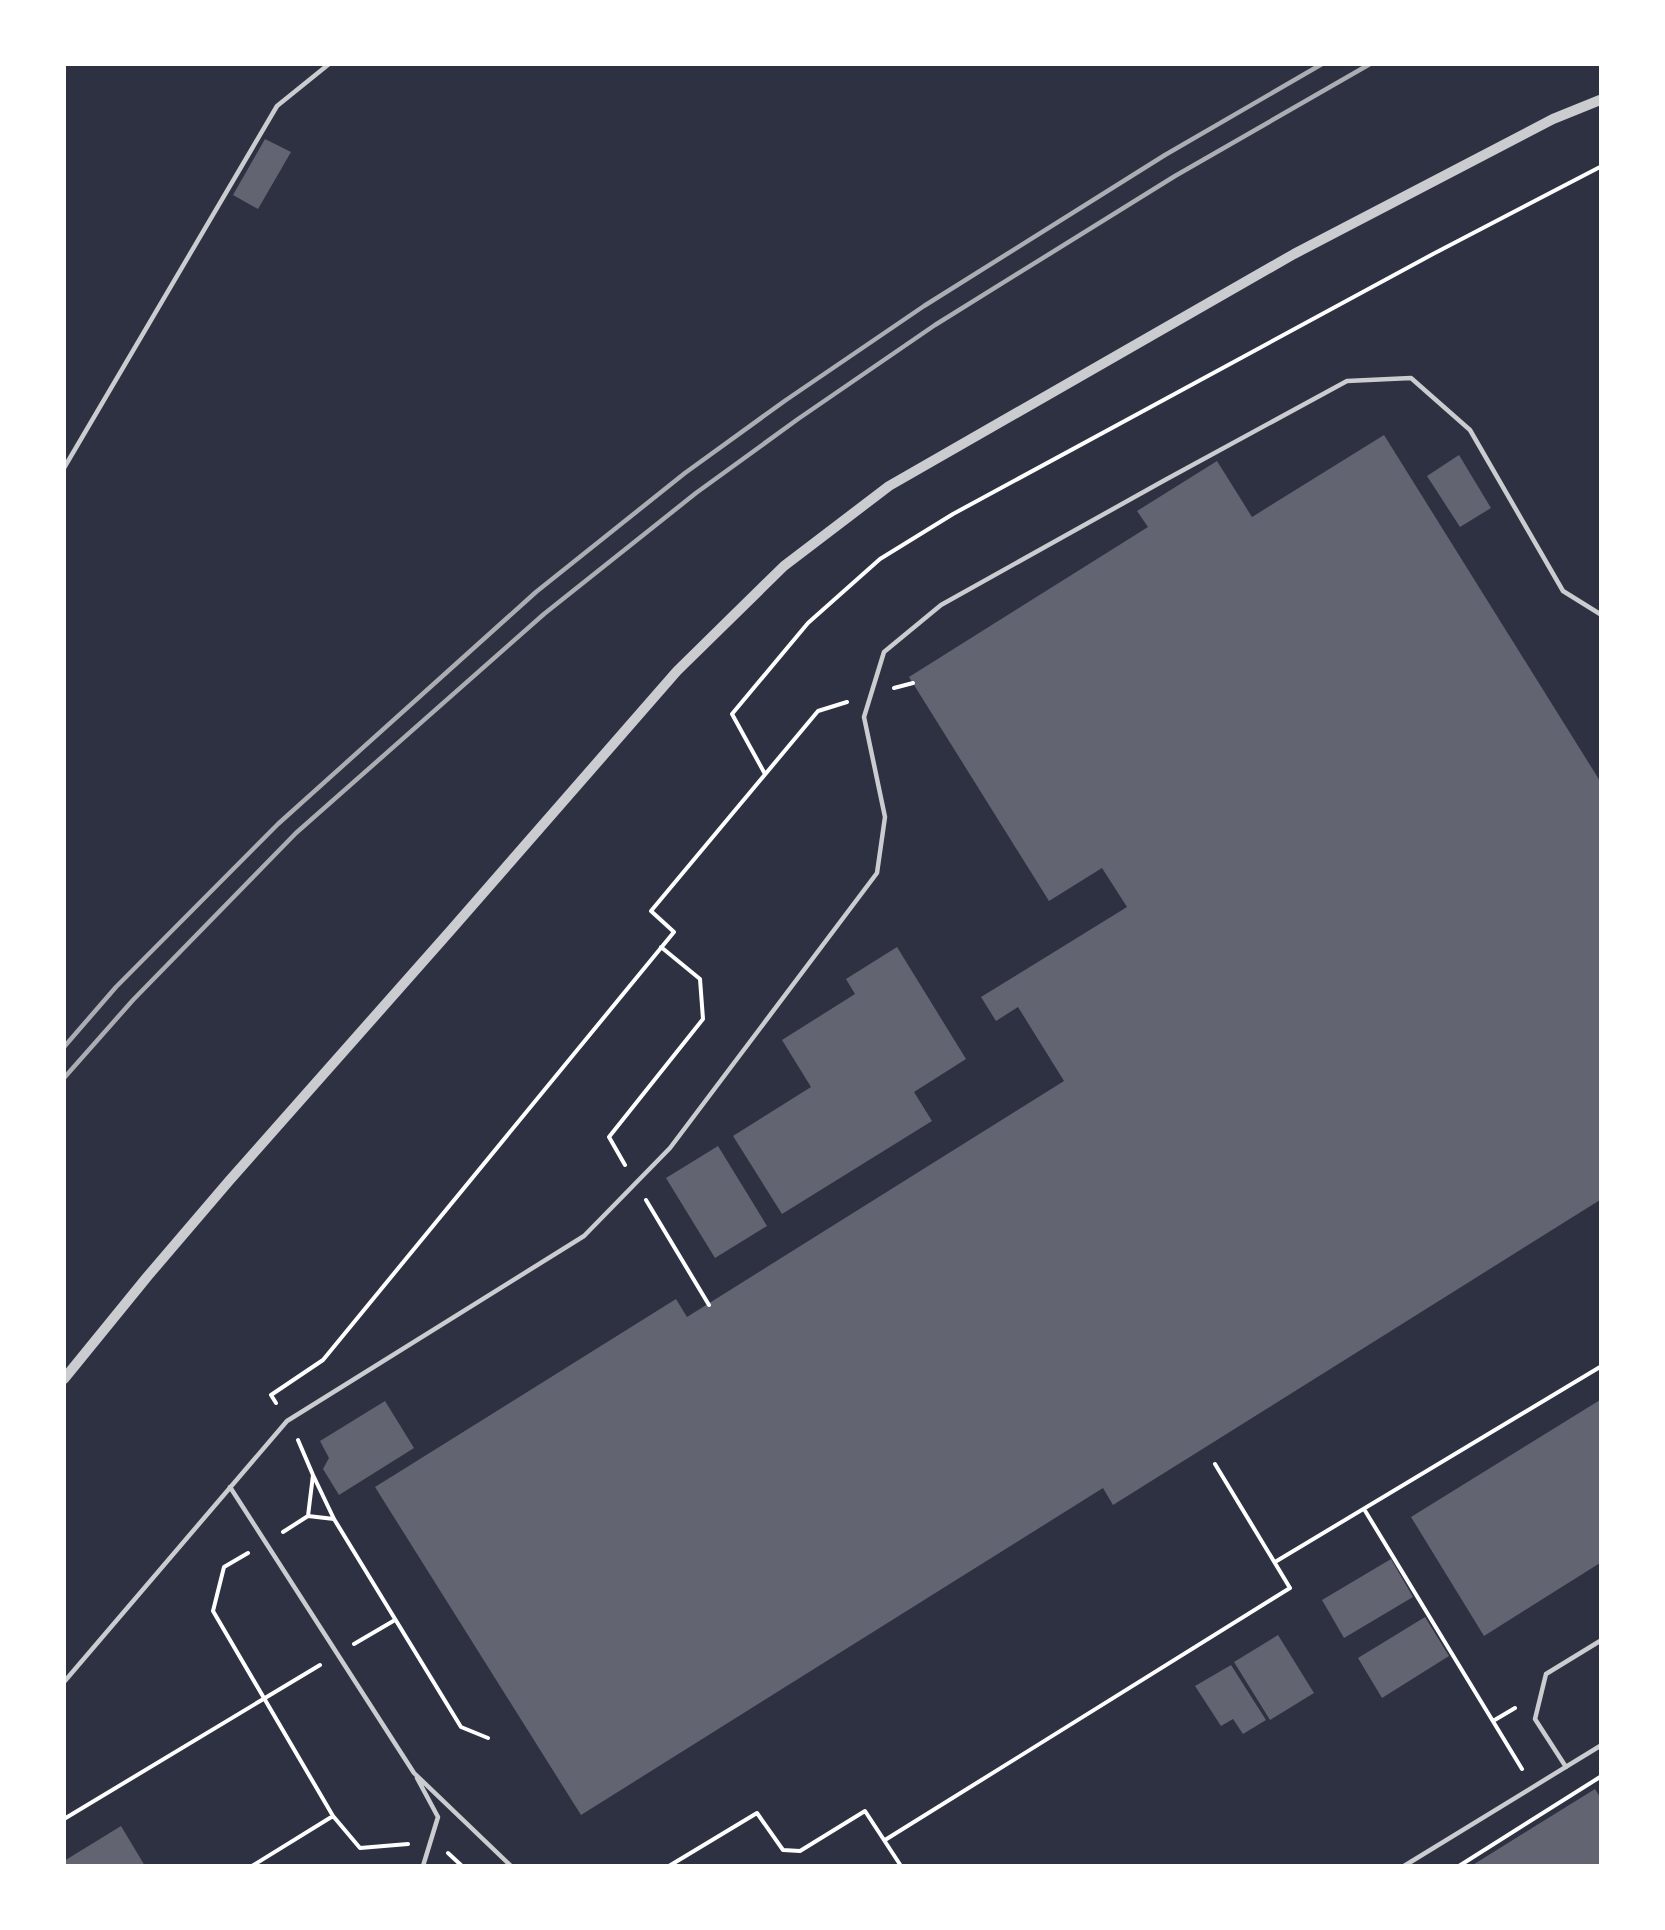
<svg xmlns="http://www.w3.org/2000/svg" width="1665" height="1930" font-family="Overpass,sans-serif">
	<rect width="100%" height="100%" fill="#2d3142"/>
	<path fill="#626471" d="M265,139L291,152L258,209L233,195Z
		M1384,435L1600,781V1200L1113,1505L1103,1488L581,1815L375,1487L676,1299L687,1317L1064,1081L1018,1007L996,1021L981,997L1127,907L1102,868L1049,901L909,677L1148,527L1137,511L1217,461L1252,517Z
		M1459,455L1491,508L1460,527L1427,476Z
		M897,947L966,1059L914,1092L932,1121L782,1214L733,1136L811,1087L782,1040L855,994L846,979Z
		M718,1146L767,1226L715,1258L666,1178Z
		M1600,1400V1563L1484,1636L1411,1517Z
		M385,1401L414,1448L339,1495L323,1469L329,1458L320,1441Z
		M1391,1559L1413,1597L1344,1638L1322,1600Z
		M1425,1617L1449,1656L1382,1698L1358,1658Z
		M1278,1635L1314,1693L1270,1720L1234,1662Z
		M1231,1665L1266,1720L1243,1734L1233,1719L1221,1726L1195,1686Z
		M1595,1789L1600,1797V1866H1471Z
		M121,1826L145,1866H64V1861Z"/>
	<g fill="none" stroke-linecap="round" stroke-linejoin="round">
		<path stroke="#fff" stroke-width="4" d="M894,688L913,683
			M765,774L732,714L808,623L880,559L953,514L1433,254L1600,167
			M625,1165L609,1137L703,1019L700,979L661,947
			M646,1200L709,1305
			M276,1403L271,1395L323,1360L674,932L651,911L818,711L847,702
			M298,1440L313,1475
			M1364,1509L1522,1769
			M308,1516L334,1519
			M283,1532L308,1516L313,1475L334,1519L461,1727L488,1738
			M248,1553L224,1567L213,1611L333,1816L360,1848L408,1844
			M1275,1562L1600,1367
			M354,1644L395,1620
			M1493,1721L1515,1708
			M64,1819L320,1665
			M885,1840L1290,1588L1215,1464
			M448,1853L462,1866
			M252,1866L333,1816
			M669,1866L757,1813L783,1850L800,1851L865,1811L901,1866
			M1459,1866L1600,1777"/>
		<path stroke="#caccd0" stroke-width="4.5" d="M64,468L277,106L329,64
			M230,1487L414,1773L511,1866
			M64,1682L287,1421L584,1236L670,1148L877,873L885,817L864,717L884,652L941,605L1165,480L1347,381L1411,378L1470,430L1563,591L1600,614
			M1566,1767L1535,1719L1546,1674L1600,1641
			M417,1778L438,1817L423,1866
			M1404,1866L1600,1746"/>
		<path stroke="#caccd0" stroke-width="10" d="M64,1379L147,1277L229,1181L451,930L677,671L784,566L889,486L1294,254L1553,119L1600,100"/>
		<path stroke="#abadb3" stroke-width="4.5" d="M64,1047L116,987L278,824L536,592L685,473L786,400L924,306L1165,155L1322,64
			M64,1078L133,1000L296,833L544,614L696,493L798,419L935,325L1175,176L1370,64"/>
	</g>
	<rect width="1665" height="1930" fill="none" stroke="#ffffff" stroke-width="132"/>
</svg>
